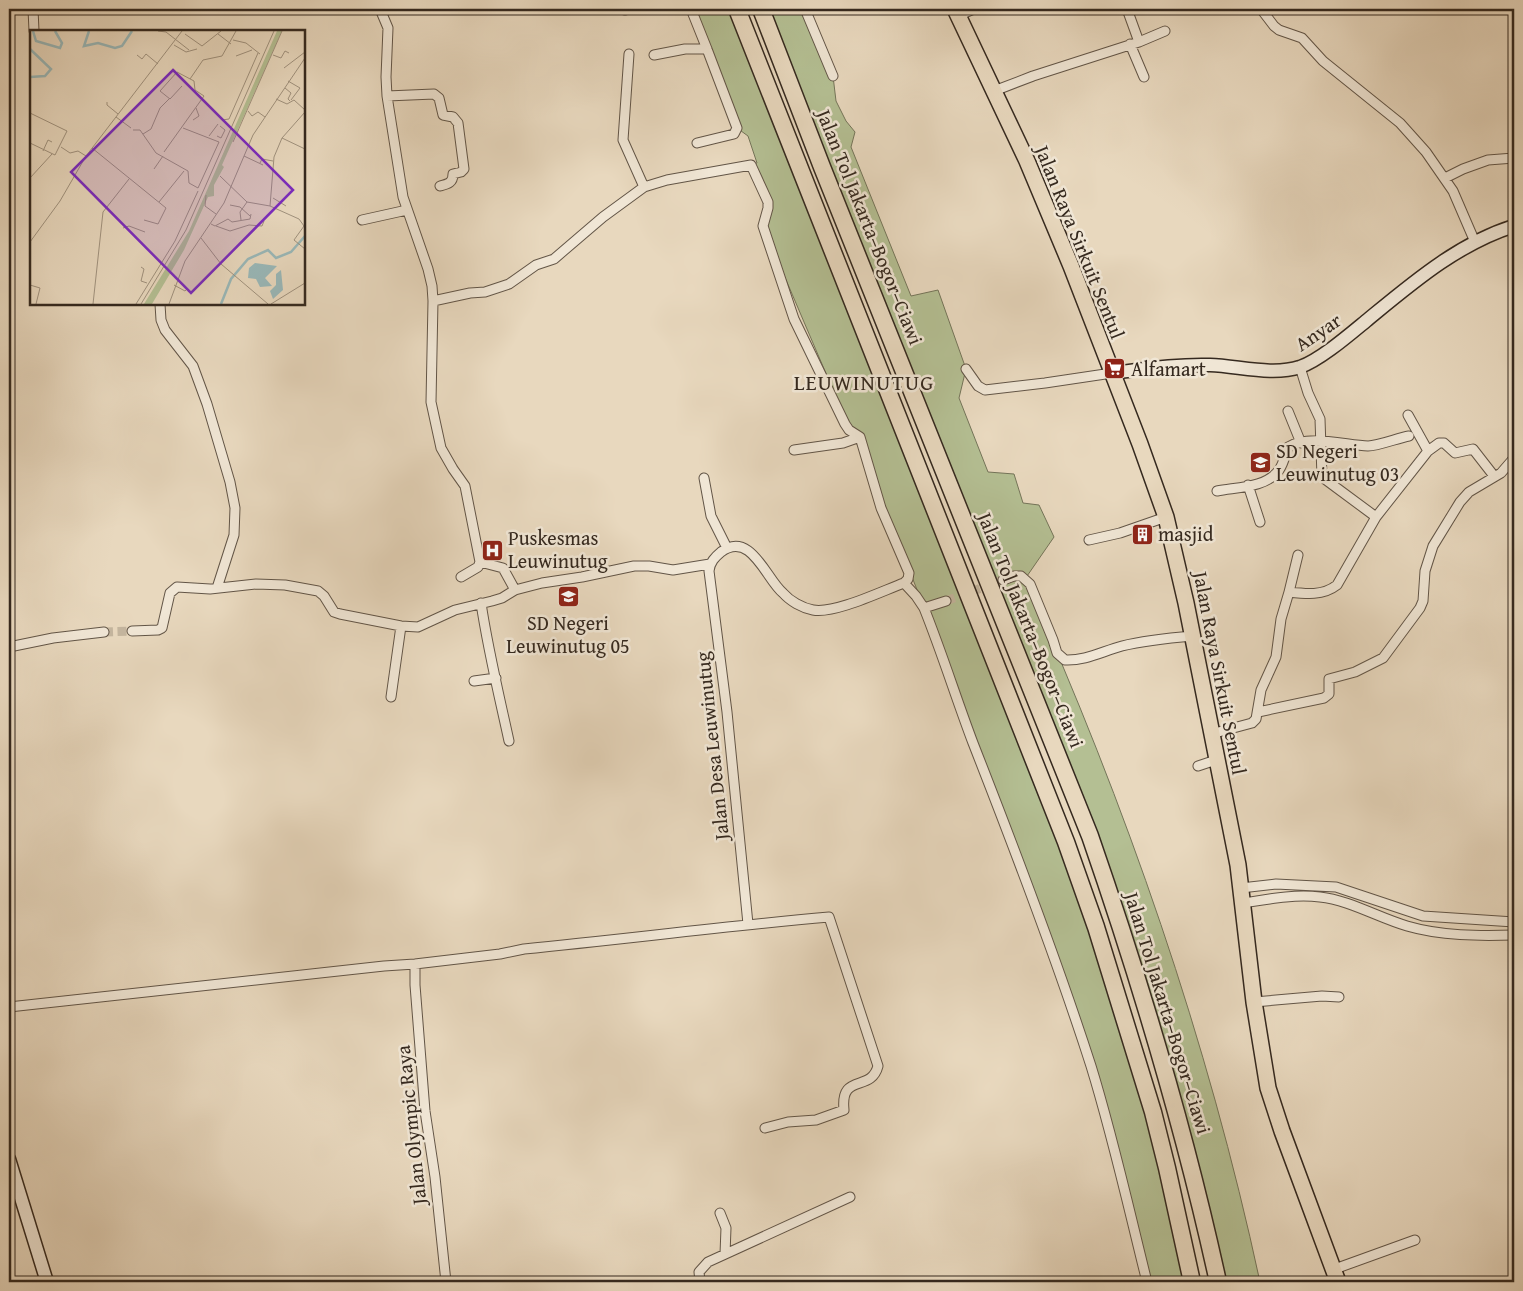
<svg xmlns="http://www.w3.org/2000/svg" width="1523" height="1291" font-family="'Gentium Book Plus',serif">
	<rect width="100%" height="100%" fill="#e8d8be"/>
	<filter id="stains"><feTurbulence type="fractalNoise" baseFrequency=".004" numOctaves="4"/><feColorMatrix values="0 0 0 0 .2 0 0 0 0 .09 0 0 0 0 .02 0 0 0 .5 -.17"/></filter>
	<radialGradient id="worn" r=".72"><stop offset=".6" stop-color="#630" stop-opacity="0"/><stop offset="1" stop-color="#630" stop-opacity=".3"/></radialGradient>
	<path fill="#b4bf93" stroke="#747459" d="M691,9H737L1085,895L1192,1282H1147L1088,1059L941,650L879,494L860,437L851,432L763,226L768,208L751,165L757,163L748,136L737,128Z
		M761,9H805L833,76L836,101L846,121L855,132L851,147L911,296L938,290L966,369L959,398L988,472L1014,474L1023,503L1039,505L1054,537L1025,579C1126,805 1208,1040 1260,1282H1218L1118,916Z"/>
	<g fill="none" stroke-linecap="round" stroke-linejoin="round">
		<path stroke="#c4b59e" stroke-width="9" stroke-dasharray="9 4.5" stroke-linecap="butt" d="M946,601L1003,580
			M104,632L132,631"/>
		<defs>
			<path id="street" d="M33,9L34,31
				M380,9L388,28L386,77L387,96L403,197L428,269L432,286L433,301L431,402L441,448L453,469L465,486L480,562L478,567L461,577
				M691,9L707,49
				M805,9L833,76
				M1127,9L1139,42
				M1261,9L1274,26L1279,30L1302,38L1323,61L1400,123L1426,152L1453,191L1475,242
				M625,10L626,9
				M958,16L974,9
				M1130,44L1144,77
				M629,54L623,140L644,187
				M654,55L685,49H707L737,128L734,134L697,143
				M994,91L1033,76L1139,42L1165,31
				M387,96L434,94L439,98L443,115L453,117L458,123L464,169L461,172L453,174C453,183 448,184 440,186
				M1445,178L1463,169L1488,160L1514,158
				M362,220L407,210
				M433,301L470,293L485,292L509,284L536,265L554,259L603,217L644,187L667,180L751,165L768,202V208L763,226L794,319L845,424L849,430L860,437L881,508L909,573L908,579L904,583C882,591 835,614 813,610C802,608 790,601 783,593C766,579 751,530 721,552C715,557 710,562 709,571L727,712L748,924
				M160,304L161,320L165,330L193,366L207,404L230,482L235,508L234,535L217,588
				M1300,367L1308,393L1320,419L1322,477L1376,517
				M966,369L978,386L985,390L1045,383L1112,373
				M1288,411L1301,443
				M794,450L843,443L860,437
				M1428,451L1439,443H1444L1455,453L1473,449L1494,476
				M704,478L711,516L727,548
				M1248,485L1260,522
				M1217,491C1237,487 1266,488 1279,470C1284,463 1285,455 1288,447C1308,434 1345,445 1368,446C1378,446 1398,438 1409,436
				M1089,540L1120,533L1166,517
				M480,562L503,568L515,590
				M1003,580L1014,576H1021L1030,584L1053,640L1057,653L1065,660C1085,661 1103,651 1122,646C1146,640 1169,638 1193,636
				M904,583L916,596L924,608L946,601
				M1289,592L1298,555
				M481,603C488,650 499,695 509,741
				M924,608C942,653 956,698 973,743C1015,850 1056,957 1091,1066C1113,1137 1129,1210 1147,1282
				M132,631L158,630L162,628L170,593L177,587L210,589L256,584L285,585L318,591L324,596L334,612L340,614L401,626L418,627L455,610L492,601L502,598L515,590L542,583L582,577L634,566H649L673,570L710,564
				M9,647L53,638L104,632
				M474,681L496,678
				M391,697L401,626
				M1258,712L1324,698L1329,694V679L1355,672L1383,658L1420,608L1423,601L1425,571L1433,546L1460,502L1469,492L1501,473L1514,458
				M1211,734L1252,723L1256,719L1261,690L1276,657L1281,619L1289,592C1306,594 1323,596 1337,585L1376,517L1428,451L1408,415
				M1198,766L1216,760
				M1241,888L1276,884L1336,887L1423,916L1514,922
				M1244,903C1269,899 1294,894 1320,897C1349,900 1379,918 1407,926C1441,936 1479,936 1514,935
				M415,964V985L425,1111L435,1177L446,1282
				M1254,1002L1322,996L1339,997
				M9,1007L384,966L415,964L500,954L524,949C626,939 727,926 829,917L878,1066C871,1093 840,1072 844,1110L816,1120L788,1122L765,1128
				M720,1213L726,1228L725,1254
				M1332,1270L1415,1240
				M700,1282L699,1272L708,1262L850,1197"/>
			<path id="secondary" d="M1112,373C1145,369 1177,364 1210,365C1239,366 1272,376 1300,367C1320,360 1349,335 1366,321C1411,284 1457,244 1514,226
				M9,1159L47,1282"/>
			<path id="primary" d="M955,9L1027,161L1071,266L1140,444L1166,517L1186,603L1238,865L1254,1002L1268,1088L1282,1131L1338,1282"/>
			<path id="highway" d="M737,9L1066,842L1096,927L1153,1112L1167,1168L1192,1282
				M761,9L822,167L1090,836C1141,983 1185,1131 1218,1282"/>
		</defs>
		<use href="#street" stroke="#625547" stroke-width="11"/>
		<use href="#secondary" stroke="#35291f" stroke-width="15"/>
		<use href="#primary" stroke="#35291f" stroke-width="18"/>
		<use href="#highway" stroke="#35291f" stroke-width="19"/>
		<use href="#street" stroke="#f0e6d5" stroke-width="9"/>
		<use href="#secondary" stroke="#f0e6d5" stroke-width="12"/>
		<use href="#primary" stroke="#e8d8be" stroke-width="15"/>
		<use href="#highway" stroke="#e8d8be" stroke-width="16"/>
	</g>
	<defs>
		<symbol id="supermarket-square" viewBox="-11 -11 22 22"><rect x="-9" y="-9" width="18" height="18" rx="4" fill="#8f2418" stroke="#f0e6d5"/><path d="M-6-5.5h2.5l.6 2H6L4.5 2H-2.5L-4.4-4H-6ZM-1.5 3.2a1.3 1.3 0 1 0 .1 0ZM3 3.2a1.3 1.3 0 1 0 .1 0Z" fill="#fff"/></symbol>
		<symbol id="school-square" viewBox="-11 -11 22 22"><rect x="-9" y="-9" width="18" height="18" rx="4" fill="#8f2418" stroke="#f0e6d5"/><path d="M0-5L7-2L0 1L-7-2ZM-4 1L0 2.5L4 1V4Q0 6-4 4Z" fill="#fff"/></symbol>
		<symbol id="building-square" viewBox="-11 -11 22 22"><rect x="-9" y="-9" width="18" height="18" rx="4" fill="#8f2418" stroke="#f0e6d5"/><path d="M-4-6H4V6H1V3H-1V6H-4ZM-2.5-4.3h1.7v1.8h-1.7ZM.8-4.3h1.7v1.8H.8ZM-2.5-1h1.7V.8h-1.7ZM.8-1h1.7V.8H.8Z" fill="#fff"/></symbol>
		<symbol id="hospital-square" viewBox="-11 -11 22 22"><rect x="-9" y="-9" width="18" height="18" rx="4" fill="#8f2418" stroke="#f0e6d5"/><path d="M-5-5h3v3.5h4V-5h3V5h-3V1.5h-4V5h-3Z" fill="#fff"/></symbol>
	</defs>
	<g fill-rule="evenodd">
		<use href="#supermarket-square" x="1102" y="356" width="25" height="25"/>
		<use href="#school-square" x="1248" y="450" width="25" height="25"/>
		<use href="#building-square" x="1130" y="522" width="25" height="25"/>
		<use href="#hospital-square" x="480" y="538" width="25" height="25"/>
		<use href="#school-square" x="556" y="584" width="25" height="25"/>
	</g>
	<g text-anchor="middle" stroke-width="5" stroke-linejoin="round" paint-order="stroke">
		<g font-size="20" fill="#35291f" stroke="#f0e6d5">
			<text transform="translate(870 227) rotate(68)" y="7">Jalan Tol Jakarta–Bogor–Ciawi</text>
			<text transform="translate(1080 242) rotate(68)" y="7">Jalan Raya Sirkuit Sentul</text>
			<text transform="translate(1318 332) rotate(-34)" y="7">Anyar</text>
			<text transform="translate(1031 630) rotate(68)" y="7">Jalan Tol Jakarta–Bogor–Ciawi</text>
			<text transform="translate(1220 673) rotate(79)" y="7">Jalan Raya Sirkuit Sentul</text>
			<text transform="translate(712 746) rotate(-96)" y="7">Jalan Desa Leuwinutug</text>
			<text transform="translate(1168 1013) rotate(73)" y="7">Jalan Tol Jakarta–Bogor–Ciawi</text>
			<text transform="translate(411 1125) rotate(-96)" y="7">Jalan Olympic Raya</text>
		</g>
		<g font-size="20" fill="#35291f" stroke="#f0e6d5" text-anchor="start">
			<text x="1131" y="376">Alfamart</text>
			<text x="1276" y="458">SD Negeri<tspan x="1276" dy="23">Leuwinutug 03</tspan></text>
			<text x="1158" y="541">masjid</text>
			<text x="508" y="545">Puskesmas<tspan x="508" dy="23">Leuwinutug</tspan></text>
			<text x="568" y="630" text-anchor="middle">SD Negeri<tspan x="568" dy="23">Leuwinutug 05</tspan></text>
		</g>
		<g font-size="22" letter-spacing="1" fill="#35291f" stroke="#f0e6d5">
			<text x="864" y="390">LEUWINUTUG</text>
		</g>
	</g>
	<g transform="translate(30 30)">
		<rect width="275" height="275" fill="#e8d8be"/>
		<path d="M247,1H252L192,135L194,137L184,155V166L178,167L154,220L122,274H114L159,201Z" fill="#b4bf93"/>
		<path d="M225,233L247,236L235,248L242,256L230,257L226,249L218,248L219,238ZM251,240L253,260L243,269L240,261L246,255V244Z" fill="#99b8b9"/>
		<path fill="none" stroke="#99b8b9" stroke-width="2.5" d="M3,1L6,11L30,18L32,13L25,1M59,1L54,16L68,13L85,18L92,16L102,1M0,19L21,39L15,46L0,47M191,274L201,249L218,229L238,220L246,228L261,222L275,206"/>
		<path fill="none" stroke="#a0927e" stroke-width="1" d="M128,1L136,2L159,20M155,4L172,16L191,1M188,4L201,14M203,10L216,13L230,24M144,15L156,22L167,19M107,25L112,29L116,24L128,34M243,25L251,28L255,21L259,23M206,26L222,20M254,38L275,22M160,49L173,30L192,26L206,1M258,51L270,58L261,70M152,56L140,69L130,61L147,42L164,51L165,60L174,66M255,58L261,63L258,69L260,71M246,69L257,74L264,70L275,80M77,72V75L88,84M218,81L222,86L228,82L235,87M0,83L37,101L25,125L0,113M86,87L101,98M163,90L169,86L166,78M192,90L199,89L228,23M153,98L189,112L168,158M103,100H110L126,123L158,141L159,153L168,158M113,104L121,99L130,78L140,68M179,106L188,94M187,106L191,108L195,100L190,96M252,108L275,119M203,112L252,1M31,117L40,123L48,121L56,126M62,118L136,178L128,194L114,190M13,121L18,110L22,112M134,122L174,66M214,126L233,135M230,133L232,129L243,131M124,139L133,126M190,146L217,172L240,176L269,189L274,196L264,210L275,219M0,148L22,124M176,165L175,176L186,184M243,168L256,176M129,172L154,141M200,175L210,177L220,186M240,176L244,127L252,108L275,82M211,190L210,182L217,172M181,194L185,196L198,189L202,192L220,189L221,184M186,196L200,201L219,195L232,196L234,191M93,198L99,196L115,202M171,208L191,234L238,274M0,212L30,171L56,126L152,1M111,237L114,239L111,251L117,253M0,255L10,258L6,274M144,255L155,261L158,258M63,274L73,182L99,149M106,274L145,211L168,161M111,274L156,200L244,1M139,274L155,231L194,173L223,105L275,28M241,274L275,253"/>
		<path fill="#7b2cbf" fill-opacity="0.15" stroke="#7b2cbf" stroke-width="2.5" d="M143,40L263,160L161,263L41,142Z"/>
		<rect width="275" height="275" fill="none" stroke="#35291f" stroke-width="2.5"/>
	</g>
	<rect width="1523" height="1291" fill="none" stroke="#e8d8be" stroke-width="30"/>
	<rect x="10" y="10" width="1503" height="1271" fill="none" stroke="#35291f" stroke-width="2.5"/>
	<rect x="15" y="15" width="1493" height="1261" fill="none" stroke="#35291f"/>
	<rect width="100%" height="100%" filter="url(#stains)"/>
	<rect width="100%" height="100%" fill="url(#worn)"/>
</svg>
